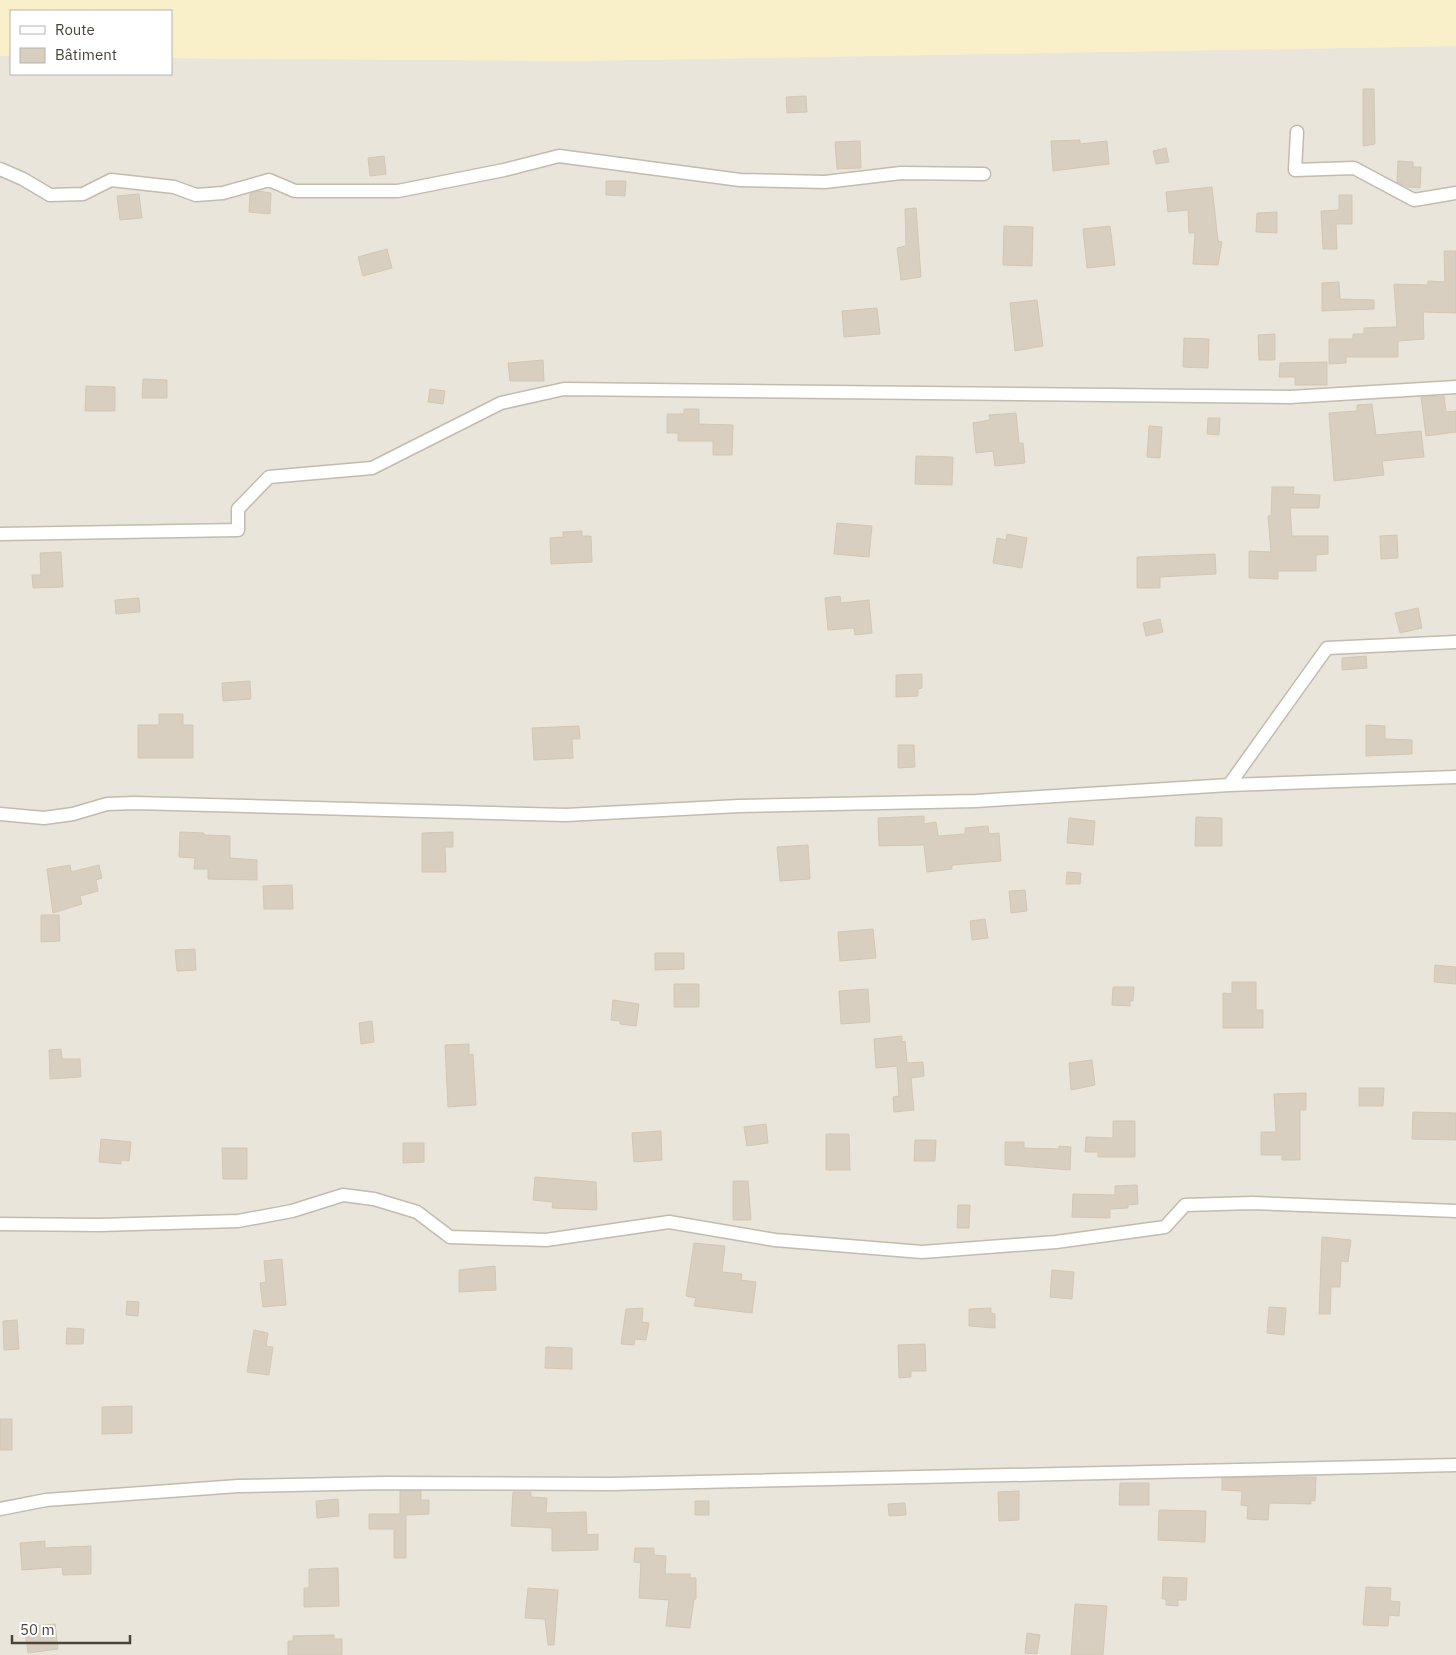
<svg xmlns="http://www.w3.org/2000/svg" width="1456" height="1655" font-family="'IBM Plex Sans',sans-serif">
	<rect width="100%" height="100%" fill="#f6f3ec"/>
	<path fill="#eae5da" d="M1456,46V1655H0V56H11V74H171V58L572,61Z"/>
	<path fill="#f9efc9" d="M0,0H1456V46L572,61L171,58V11H11V56H0Z"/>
	<path fill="#d8cfc1" stroke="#d3c7b4" d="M1363,89H1374L1375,144L1363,146Z
		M806,96L807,112L787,113L786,97Z
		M1080,140V144L1107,141L1109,164L1053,171L1051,141Z
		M860,141L861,168L837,169L835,142Z
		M1166,148L1169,162L1156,164L1153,151Z
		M384,156L386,174L370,176L368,158Z
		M1398,161L1413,162V167H1421L1420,188L1408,187L1397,182Z
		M606,181H626L625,196L606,195Z
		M1212,187L1218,241L1222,242L1218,265L1193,264L1195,233H1189L1188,210L1168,212L1166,192Z
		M258,191L271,193L270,214L249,212L250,194Z
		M139,194L142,218L120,220L117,196Z
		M1339,195H1352V224H1336L1337,249H1323L1321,211L1339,210Z
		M916,208L921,277L901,280L897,248L906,246L905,209Z
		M1277,212V233L1256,232L1257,213Z
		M1004,226L1033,227L1032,266L1003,265Z
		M1110,226L1115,265L1087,268L1083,229Z
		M387,249L392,268L363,276L358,257Z
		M1444,251H1456V313L1423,312L1424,339L1398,341V357H1346V363L1329,364V339H1353V334H1364V328L1397,327L1394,284L1428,285V281L1445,282Z
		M1339,282L1340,299L1374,300V309L1322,311V283Z
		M1037,300L1043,346L1015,351L1010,303Z
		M877,308L880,334L844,337L842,311Z
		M1275,334V360H1259L1258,335Z
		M1184,338L1209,339L1208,368L1183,367Z
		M543,360L544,381H510L508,363Z
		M1327,362V385H1295V377H1279L1280,363Z
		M143,379L167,380V398H142Z
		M86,386L115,387V411H85Z
		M430,389L445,391L443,404L428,402Z
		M1444,396L1446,412L1456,411V432L1426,436L1421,397Z
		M1372,404L1376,435L1421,431L1424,457L1382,461L1384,475L1334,481L1329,413L1357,411V405Z
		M684,409H699V424L733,425L732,455H713V441H678V433H667V414H684Z
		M1016,413L1019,443H1023L1025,463L995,466L993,451L976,453L973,423L990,420L989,415Z
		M1208,418H1220L1219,435L1207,434Z
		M1149,426L1162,427L1160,458L1147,457Z
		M916,456L953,457L952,485L915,484Z
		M1272,487H1294L1293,494L1320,495L1319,508H1290L1292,536H1328V554L1316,555V571H1278V579L1249,578V551L1271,552L1268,516H1271Z
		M837,523L872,526L869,557L834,554Z
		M582,531V536H591L592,562L551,564L550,538L563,537V532Z
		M1007,534L1027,538L1022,568L993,563L997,538L1006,540Z
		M1397,535L1398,558L1381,559L1380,536Z
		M61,552L63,587L33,588L32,575H41L40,553Z
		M1215,554L1216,574L1160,577V588H1137V557Z
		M840,596L841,603L869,600L872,633L855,635L854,628L828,630L825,598Z
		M139,598L140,612L116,614L115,600Z
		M1418,608L1422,628L1400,633L1395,613Z
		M1160,619L1163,632L1146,636L1143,623Z
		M1366,656L1367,668L1342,670V658Z
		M922,674V688L918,689V696L896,697V675Z
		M250,681L251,699L223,701L222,683Z
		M159,714H183V725H193V758H138V725H159Z
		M1366,725L1385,726V739L1412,740V754L1366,756Z
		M579,726L580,739H572L573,758L534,760L532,728Z
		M898,745H914L915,767L898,768Z
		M924,816V824L936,822L938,836L965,834V828L988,826L989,834L999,833L1001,861L952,865V869L927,872L924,845L879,846L878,818Z
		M1196,817L1222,818V846H1195Z
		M1069,818L1095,821L1093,845L1067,843Z
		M180,832L204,833V835L230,836V858L257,860V880L208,879V869H194L195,858L179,857Z
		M453,832V847H445L446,872H422V833Z
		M808,845L810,879L780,881L777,847Z
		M70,865L71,872L99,865L102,878L96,880L98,891L80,896L82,904L53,913L47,869Z
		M1067,872L1081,873L1080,884H1066Z
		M292,885L293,909H264L263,886Z
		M1025,890L1027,911L1011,913L1009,891Z
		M41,915H59L60,941L41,942Z
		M985,919L988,938L972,940L970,921Z
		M873,929L876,958L840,961L838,932Z
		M195,949L196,970L177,971L175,950Z
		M655,953H684V969L655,970Z
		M1435,965L1456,967V984L1434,982Z
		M1232,982H1256V1010H1263V1028H1223V993L1232,994Z
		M674,984H699V1007H674Z
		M1113,987H1134L1133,1001H1130V1006L1112,1005Z
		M868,989L870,1022L841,1024L839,991Z
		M613,1000L639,1004L636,1026L620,1024V1021L611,1020Z
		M372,1021L374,1042L361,1044L359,1023Z
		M902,1036V1042L905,1041L907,1063L923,1062L924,1076L911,1078L914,1110L894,1112L893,1097L899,1096L897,1066L876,1068L874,1039Z
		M469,1044V1055L473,1054L476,1105L448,1107L445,1045Z
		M61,1049L62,1059H80L81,1077L50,1079L49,1050Z
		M1092,1060L1095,1085L1071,1090L1069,1063Z
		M1359,1088H1384L1383,1106H1359Z
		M1306,1093V1110H1300V1160H1282V1155H1261V1132H1276L1274,1094Z
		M1413,1112L1456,1113V1140L1412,1139Z
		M1113,1121H1135V1157H1098V1152H1085L1086,1137L1113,1138Z
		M766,1124L768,1143L747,1146L744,1127Z
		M661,1131L662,1160L634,1162L632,1133Z
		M826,1134H849L850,1170H826Z
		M101,1139L131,1142L129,1161L121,1160V1164L99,1162Z
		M915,1140H936L935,1161H914Z
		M1005,1142H1024V1148L1059,1149V1146L1071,1147L1070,1170L1005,1165Z
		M403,1143H424V1162L403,1163Z
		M222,1148H247V1179H223Z
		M535,1177L596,1182L597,1210L552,1208L553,1202L533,1200Z
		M733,1181H748L751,1220H733Z
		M1137,1185L1138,1204L1128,1205V1208L1110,1209V1218L1072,1217L1073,1194L1115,1195V1186Z
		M958,1205H970L969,1228H957Z
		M1322,1237L1351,1240L1348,1262L1341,1261L1340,1287H1331L1330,1314H1319Z
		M694,1243L725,1246L722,1272L742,1274L741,1280L756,1282L752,1313L694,1306L696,1298L686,1296Z
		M282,1259L286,1305L263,1307L260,1283L266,1282L264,1261Z
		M495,1266L496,1290L459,1292V1270Z
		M1052,1270L1074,1272L1072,1299L1050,1297Z
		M127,1301L139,1302L138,1316L126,1315Z
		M1269,1307L1286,1308L1284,1335L1267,1333Z
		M643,1308L642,1322L649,1323L646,1340L635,1339L634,1345L621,1344L626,1309Z
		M991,1308V1313L995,1314V1328L969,1326V1309Z
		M17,1320L19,1349L4,1350L3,1321Z
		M67,1328L84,1329L83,1344H66Z
		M254,1330L268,1333L266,1346L273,1347L269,1375L247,1372Z
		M925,1344L926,1371H911V1377L899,1378L898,1345Z
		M546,1347L572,1348V1369L545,1368Z
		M132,1406V1433L102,1434V1407Z
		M0,1419H12V1450H0Z
		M1296,1477H1316L1315,1501L1311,1500V1504L1269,1503L1268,1520L1247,1519L1248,1506L1241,1505L1242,1491L1222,1490V1478Z
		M1120,1483H1149V1505H1119Z
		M400,1491H421V1500H429V1514L406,1515V1558H394V1529H369V1514H400Z
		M1019,1491V1520L999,1521L998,1492Z
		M513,1492H531V1497L547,1498L546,1513L586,1512L587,1535L598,1534V1550L552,1551V1528L511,1526Z
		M338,1499L339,1516L317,1518L316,1501Z
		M695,1501H709V1515H695Z
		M905,1503L906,1515L889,1516L888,1504Z
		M1159,1510L1206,1511L1205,1542L1158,1540Z
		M45,1541V1548L91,1546V1574L63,1575L62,1567L22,1570L20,1543Z
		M635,1548H654V1555L666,1556L665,1574H690V1578H696V1599H694L690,1628L666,1626L669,1600L639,1598L641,1563L634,1562Z
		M338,1568L339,1606L304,1607V1588H309V1569Z
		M1163,1577L1187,1578L1186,1600H1178V1606L1166,1605V1599H1162Z
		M1366,1587L1391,1588L1390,1601L1400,1602L1399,1616L1389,1615L1388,1626L1363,1625Z
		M528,1588L558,1590L554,1645H548L545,1619L525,1618Z
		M1075,1604L1107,1606L1103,1655H1071Z
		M36,1622V1626L55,1624L58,1649L28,1653L24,1624Z
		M1027,1633L1040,1635L1037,1654L1025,1653Z
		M334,1635V1639H342V1655H288V1641H293V1636Z"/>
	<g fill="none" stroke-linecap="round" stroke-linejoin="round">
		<defs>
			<path id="street" d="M1297,132L1295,170L1354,168L1414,200L1456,193
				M0,169L23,179L50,195L83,194L111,180L174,187L196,195L223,193L269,180L295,191H398L504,170L559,156L740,180L825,182L901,173L984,174
				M0,534L238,530V509L269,477L372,468L501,403L564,389L1290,397L1456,387
				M1229,785L1327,648L1456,642
				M0,814L44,818L73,814L107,804L135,803L566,815L739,806L976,801L1229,785L1456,777
				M0,1224L99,1225L238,1221L292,1211L343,1195L374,1199L417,1212L450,1237L546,1240L669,1222L775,1240L922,1252L1056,1242L1165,1227L1185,1205L1253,1203L1456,1211
				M0,1509L46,1500L238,1486L385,1483L611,1484L1456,1465"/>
		</defs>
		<use href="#street" stroke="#c2bbae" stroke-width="15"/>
		<use href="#street" stroke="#fff" stroke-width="12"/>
	</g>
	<rect x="10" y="10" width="162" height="65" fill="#ffffff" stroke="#b7b4b0"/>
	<rect x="20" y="26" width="25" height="8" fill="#ffffff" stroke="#b7b4b0"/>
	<text x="55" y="35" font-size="15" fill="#4b4439">Route</text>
	<rect x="20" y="48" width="25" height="15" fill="#d8cfc1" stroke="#b7b4b0"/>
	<text x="55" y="60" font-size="15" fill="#4b4439">Bâtiment</text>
	<path d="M12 1635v8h118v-8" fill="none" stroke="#4b4439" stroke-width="2.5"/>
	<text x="20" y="1635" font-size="15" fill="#4b4439" stroke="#ffffff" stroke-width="4" paint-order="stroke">50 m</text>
</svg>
